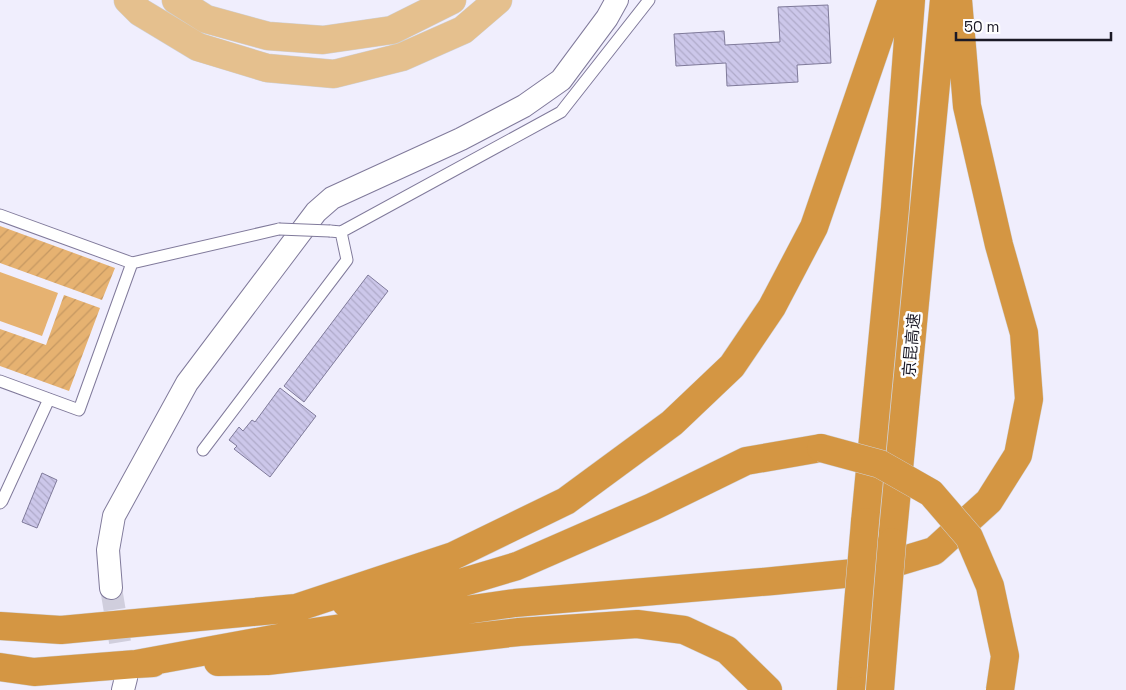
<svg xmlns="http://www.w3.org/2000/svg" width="1126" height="690" font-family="'Space Grotesk','Noto Sans SC',sans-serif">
	<defs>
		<pattern id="garden-furrows" width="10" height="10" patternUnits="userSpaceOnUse" patternTransform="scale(1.25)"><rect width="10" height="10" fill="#e6b271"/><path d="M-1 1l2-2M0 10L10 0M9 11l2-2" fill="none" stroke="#c59862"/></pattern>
		<pattern id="building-back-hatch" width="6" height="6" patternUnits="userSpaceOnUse" patternTransform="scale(1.25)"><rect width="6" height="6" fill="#ccc7ea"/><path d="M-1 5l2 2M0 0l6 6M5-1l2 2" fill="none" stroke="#afaac9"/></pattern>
	</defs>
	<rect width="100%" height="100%" fill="#f0eefd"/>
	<path fill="url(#garden-furrows)" d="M0,226L115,268L102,300L0,263Z
		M64,295L100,308L69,391L0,366V329L46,345Z"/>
	<path fill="#e6b271" d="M0,272L58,293L42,336L0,321Z"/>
	<path fill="url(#building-back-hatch)" stroke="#7f7a9a" d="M828,5L831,63L797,65L798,82L727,86L726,63L676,66L674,34L724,31L725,45L780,42L778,7Z
		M368,275L388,291L304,402L284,386Z
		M280,388L316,416L270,477L234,449L237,446L229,440L239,427L243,431L252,420L255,422Z
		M42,473L57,480L37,528L22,522Z"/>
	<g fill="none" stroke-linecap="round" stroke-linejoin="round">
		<path stroke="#d0cedd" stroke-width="22" stroke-dasharray="22 11" stroke-linecap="butt" d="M111,588L126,678"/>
		<defs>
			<path id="lane" d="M0,215L132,263L79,410L0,381
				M330,231L341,232L561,112L649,0
				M132,263L279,229
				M203,450L347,260L341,232
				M0,503L2,501L49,399"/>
			<path id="street" d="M111,588L108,550L114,516L187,383L316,212L332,198L461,139L524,106L561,80L607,18L617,0
				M123,690L126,678"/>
			<path id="primary" d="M128,0L140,12L198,47L267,68L334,74L402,57L463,30L498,0
				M176,0L206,19L268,36L323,40L392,30L452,0"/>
			<path id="highway" d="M865,522L895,208L911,0
				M892,542L944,0
				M346,603L420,595L517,566L652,507L746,461L821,448
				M0,626L61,630L296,608L453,556L566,501L672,423L732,366L772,307L814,227L892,0
				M218,662L267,661L519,632L637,624L684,630L727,650L768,690
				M136,664L300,634L515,603L773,581L864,572L934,551L989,501L1018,455L1029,399L1024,333L999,245L967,106L958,0
				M0,667L34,672L136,664L153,663
				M851,690L853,664"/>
		</defs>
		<use href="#lane" stroke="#807a9b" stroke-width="13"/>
		<use href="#street" stroke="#807a9b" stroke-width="24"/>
		<use href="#primary" stroke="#d1d1d4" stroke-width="29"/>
		<use href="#highway" stroke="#d1d1d4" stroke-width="29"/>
		<use href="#lane" stroke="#fff" stroke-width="11"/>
		<use href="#street" stroke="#fff" stroke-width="22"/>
		<use href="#primary" stroke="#e5c08e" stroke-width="28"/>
		<use href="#highway" stroke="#d49643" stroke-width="28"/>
		<defs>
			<path id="lane-bridge" d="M279,229L330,231"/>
			<path id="highway-bridge" d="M821,448L880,464L931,493L969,537L990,586L1005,656L1000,690
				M853,664L865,522
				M880,690L892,542"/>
		</defs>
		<use href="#lane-bridge" stroke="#807a9b" stroke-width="13" stroke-linecap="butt"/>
		<use href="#highway-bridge" stroke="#d1d1d4" stroke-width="29" stroke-linecap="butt"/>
		<use href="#lane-bridge" stroke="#fff" stroke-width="11"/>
		<use href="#highway-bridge" stroke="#d49643" stroke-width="28"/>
	</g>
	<g text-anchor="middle" stroke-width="5" stroke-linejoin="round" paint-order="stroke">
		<g font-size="16" fill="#1b1926" stroke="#fff">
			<text transform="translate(911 345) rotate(-85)" y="6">京昆高速</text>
		</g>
	</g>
	<path d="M956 32v8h155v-8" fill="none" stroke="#1b1926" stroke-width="2.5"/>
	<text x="964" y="32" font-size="15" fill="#1b1926" stroke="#ffffff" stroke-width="4" paint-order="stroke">50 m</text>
</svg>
